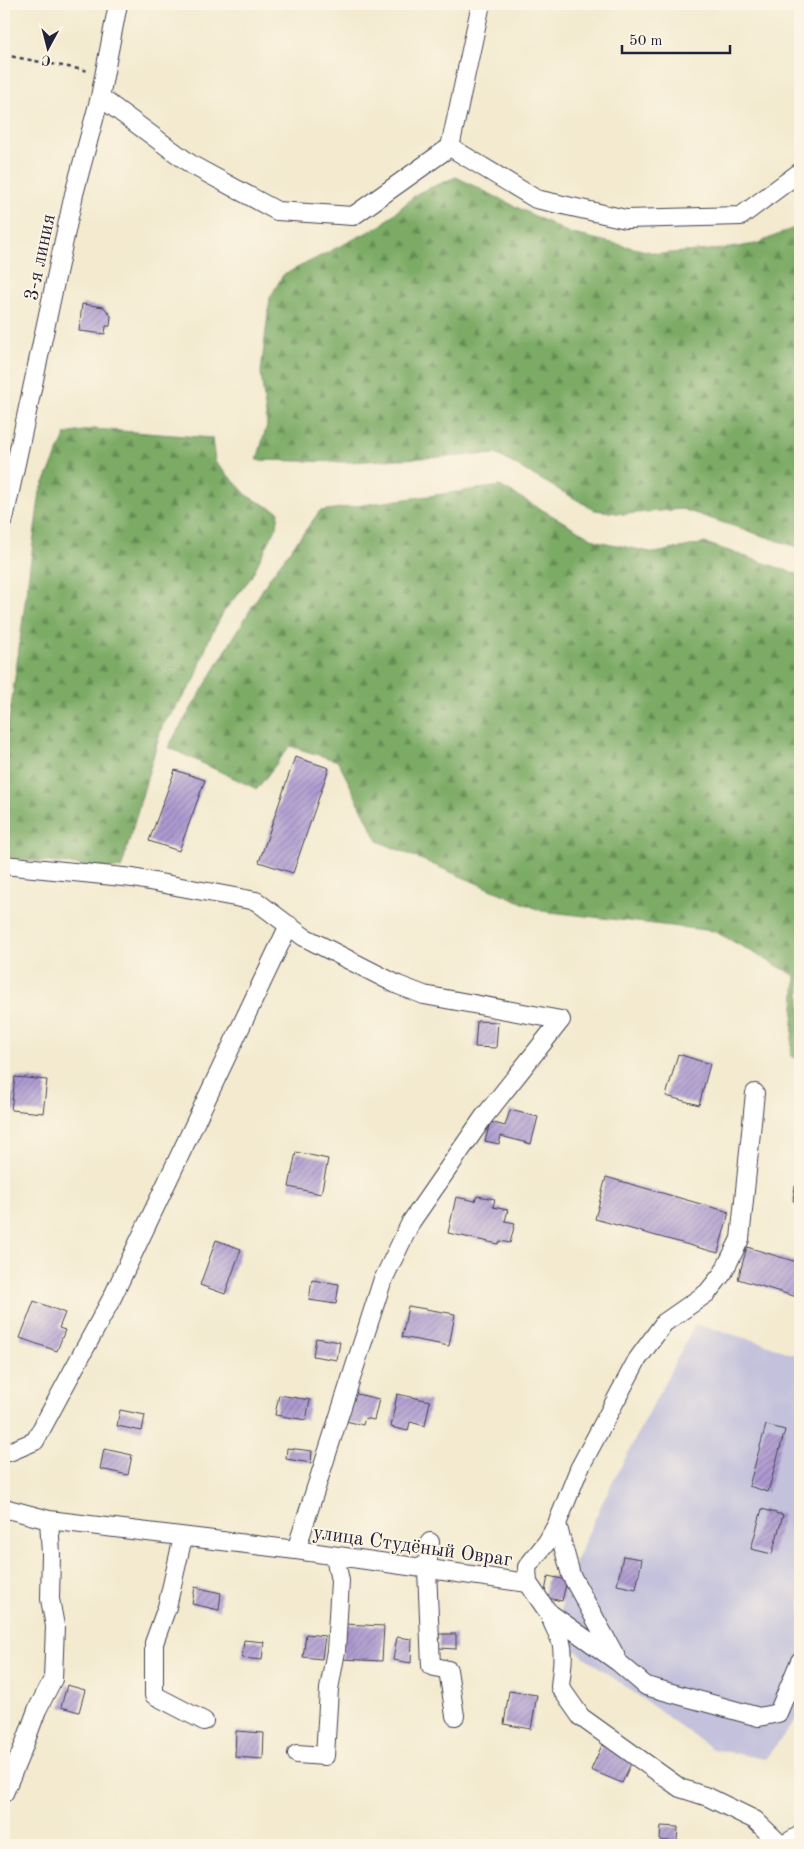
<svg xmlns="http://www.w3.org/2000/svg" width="804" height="1849" font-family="'Old Standard TT',serif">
	<defs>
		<pattern id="forest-firs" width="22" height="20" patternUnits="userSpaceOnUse" patternTransform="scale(1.25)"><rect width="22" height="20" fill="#7cab65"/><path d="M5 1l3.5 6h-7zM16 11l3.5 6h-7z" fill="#658b54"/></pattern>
		<pattern id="building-hatch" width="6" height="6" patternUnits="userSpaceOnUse" patternTransform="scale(1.25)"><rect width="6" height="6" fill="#ad9ad1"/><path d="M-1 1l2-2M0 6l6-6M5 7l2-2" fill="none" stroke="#8c7dab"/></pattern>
	</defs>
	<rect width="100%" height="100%" fill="#fcf5e5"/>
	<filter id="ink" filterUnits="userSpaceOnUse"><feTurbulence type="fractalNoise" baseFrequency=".02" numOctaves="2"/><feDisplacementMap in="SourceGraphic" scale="10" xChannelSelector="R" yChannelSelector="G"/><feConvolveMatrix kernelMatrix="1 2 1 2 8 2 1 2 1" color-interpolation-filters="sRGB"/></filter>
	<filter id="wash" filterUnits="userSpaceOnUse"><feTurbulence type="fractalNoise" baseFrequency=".0096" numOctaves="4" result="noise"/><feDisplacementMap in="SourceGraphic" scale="20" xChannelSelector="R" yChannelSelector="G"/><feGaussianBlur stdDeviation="1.12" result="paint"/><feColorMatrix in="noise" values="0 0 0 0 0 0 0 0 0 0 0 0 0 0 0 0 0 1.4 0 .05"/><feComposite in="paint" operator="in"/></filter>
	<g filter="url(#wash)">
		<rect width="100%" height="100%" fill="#f3eacf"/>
		<path fill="#c3c1db" d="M695,1324L763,1343L800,1357V1717H798L765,1759L712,1749L568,1645L561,1622V1609L567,1580L602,1503Z"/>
		<path fill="url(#forest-firs)" stroke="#4f6650" d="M456,177L569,233L659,254L723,249L756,244L794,228L800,221V548L682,509L624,514L595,510L496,454L347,462L257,460L267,425L261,372L270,298L283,275L380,226L418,193Z
			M94,429L212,438L215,462L249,497L279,512L277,526L250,579L224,611L209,639L194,682L162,726L121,869L16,859L4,855V741L10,715L40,492L66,434Z
			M500,486L597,541L655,553L705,543L800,575V1059L791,1056L796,976L714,931L542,911L378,841L338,761L290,746L257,789L168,747L270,577L320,511Z"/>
		<g id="blocks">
			<path fill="url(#building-hatch)" d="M82,304L104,307L111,316L110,326H106L105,334L79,331Z
				M295,757L329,768L293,873L259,862Z
				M175,770L205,780L179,851L149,841Z
				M477,1021L498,1022L496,1048L475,1047Z
				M678,1054L710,1064L699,1105L666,1096Z
				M15,1077L47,1080L43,1113L11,1110Z
				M510,1110L538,1117L531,1144L501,1136L499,1144L485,1141L490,1122L505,1126Z
				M296,1152L328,1159L321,1194L289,1187Z
				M606,1177L729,1212L718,1253L595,1219Z
				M795,1186L800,1187V1202L793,1201Z
				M477,1196L495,1199L493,1207L508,1210L505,1221L515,1223L510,1243L500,1241L498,1244L448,1233L456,1197L475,1201Z
				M216,1240L241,1249L225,1294L200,1285Z
				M747,1247L800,1263V1298L738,1279Z
				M312,1280L339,1284L336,1304L309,1300Z
				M34,1301L65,1313L59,1328L65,1330L57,1351L20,1338Z
				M408,1306L455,1314L449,1346L402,1337Z
				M316,1338L340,1342L337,1360L313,1356Z
				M348,1392L379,1399L374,1420L365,1418L363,1425L341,1420Z
				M397,1394L430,1401L425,1426L410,1422L408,1431L391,1427Z
				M279,1395L310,1400L306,1420L275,1415Z
				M120,1410L145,1415L142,1431L117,1426Z
				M766,1425L785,1430L768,1492L749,1486Z
				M287,1448L312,1451L311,1463L286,1459Z
				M104,1449L132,1455L128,1475L100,1469Z
				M762,1509L783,1515L772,1554L751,1549Z
				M623,1556L642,1559L636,1589L617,1585Z
				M548,1576L567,1580L562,1601L544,1597Z
				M195,1587L221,1593L219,1610L192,1604Z
				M344,1624L384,1626L382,1661L342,1659Z
				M306,1634L325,1636L322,1659L303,1657Z
				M439,1634H456V1649L439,1648Z
				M397,1637L412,1639L411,1663L393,1660Z
				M244,1640L264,1642L262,1660L242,1658Z
				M67,1685L85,1690L79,1712L61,1707Z
				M509,1691L537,1695L531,1729L504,1724Z
				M236,1731L264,1733L263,1759L235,1757Z
				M602,1745L633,1759L622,1783L591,1770Z
				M661,1826L678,1827L677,1842L660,1840Z"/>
		</g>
	</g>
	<g filter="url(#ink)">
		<use href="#blocks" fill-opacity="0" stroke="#414051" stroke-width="1"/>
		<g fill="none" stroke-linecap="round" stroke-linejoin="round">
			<defs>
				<path id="minor" d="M100,97L192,165L277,211L353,216L450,147L536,199L626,219L741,216L800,172
					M450,147L481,4
					M4,519L74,194L100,97L118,4
					M4,865L133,878L256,901L304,937L398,985L424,995L561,1020L483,1118L411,1222L382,1282L296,1550
					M4,1452H9L35,1441L112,1298L289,925
					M4,1508L49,1520L296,1550L528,1583L548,1612L618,1662L646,1686L759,1717L778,1713L800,1661
					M557,1524L571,1575L616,1657
					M183,1537L167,1607L154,1643V1695L204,1721
					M430,1542L427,1569L431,1666L448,1670L455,1716
					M528,1583L527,1567L547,1542L557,1524L579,1469L637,1360L664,1323L707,1293L723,1273L740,1239L755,1093
					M549,1612C551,1623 558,1632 561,1642C565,1655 561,1673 560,1687L581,1717L680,1788L708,1797L755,1820L781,1845
					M297,1754L325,1756L329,1689L336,1651L340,1581L335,1556
					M4,1793L23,1748L37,1710L53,1679L55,1626L50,1599L51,1554L49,1520
					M783,1845L800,1835"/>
			</defs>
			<use href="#minor" stroke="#414051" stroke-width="20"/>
			<path stroke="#414051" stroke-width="2.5" stroke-dasharray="4 4" stroke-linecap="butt" d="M4,55L89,71"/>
			<use href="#minor" stroke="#fff" stroke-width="18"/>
		</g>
	</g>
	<g text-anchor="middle" stroke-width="4" stroke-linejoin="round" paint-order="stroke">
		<g font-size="20" fill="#22223b" stroke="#fcf5e5">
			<text transform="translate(39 257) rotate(-78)" y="7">3-я линия</text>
			<text transform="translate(413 1545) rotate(8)" y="7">улица Студёный Овраг</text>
		</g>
	</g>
	<rect width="804" height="1849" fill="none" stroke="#fcf5e5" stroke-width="20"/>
	<g transform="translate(48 48) rotate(187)" stroke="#fcf5e5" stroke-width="4" paint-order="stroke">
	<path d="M0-4L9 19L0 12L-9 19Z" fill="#22223b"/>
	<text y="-8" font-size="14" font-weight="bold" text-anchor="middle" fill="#22223b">С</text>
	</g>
	<path d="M622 45v8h108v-8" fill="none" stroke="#22223b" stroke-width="2.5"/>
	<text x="629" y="45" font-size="15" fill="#22223b" stroke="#fcf5e5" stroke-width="4" paint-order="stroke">50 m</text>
</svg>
